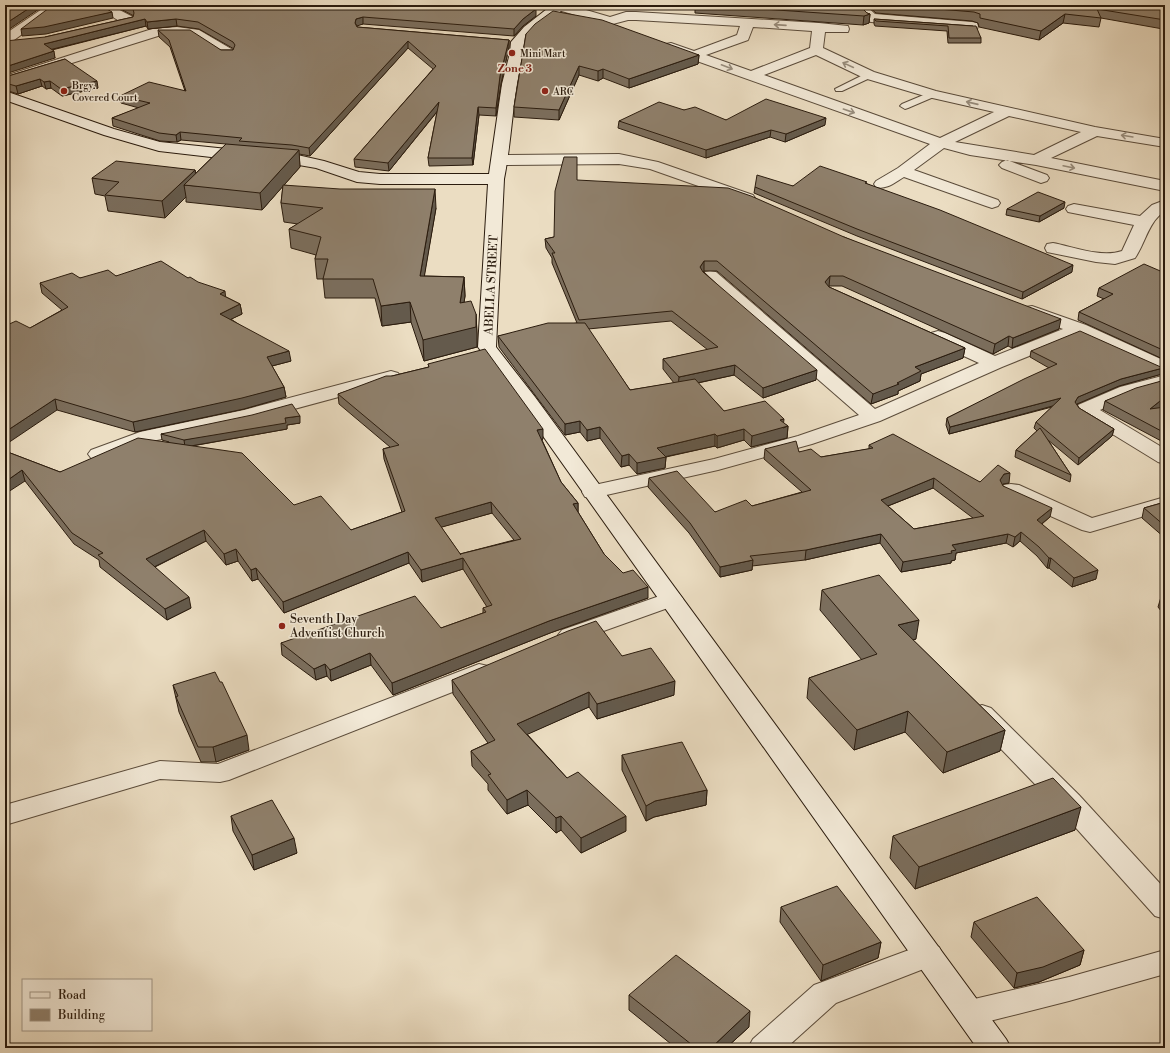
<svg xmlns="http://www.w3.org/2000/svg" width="1170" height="1053" font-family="'Libre Bodoni',serif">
	<rect width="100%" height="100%" fill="#ebddc2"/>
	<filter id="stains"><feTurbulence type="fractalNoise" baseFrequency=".005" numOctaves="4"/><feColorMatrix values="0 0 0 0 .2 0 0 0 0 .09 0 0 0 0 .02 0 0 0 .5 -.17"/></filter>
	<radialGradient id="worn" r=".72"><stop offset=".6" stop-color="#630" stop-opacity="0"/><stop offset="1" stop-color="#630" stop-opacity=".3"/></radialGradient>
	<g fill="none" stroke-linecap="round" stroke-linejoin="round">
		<defs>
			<path id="lane" d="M869,72L872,73L873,75L872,77L842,91H836L835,89Z
				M933,91L936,92L937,94L936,96L908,108L905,109L900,106L902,104Z"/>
			<path id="street" d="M48,5H62L10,43L5,44V34Z
				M95,5H110L133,17L134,20L133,23H123L97,8Z
				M553,5H569L610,17L626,12H636L819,23L848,26L849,29L848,32H825L823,48L874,72L936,91L1095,127L1165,139V147L1097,136L1051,158L1165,181V191L1036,165L970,155L944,148L914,170L998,200L1000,203L998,206L992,208L986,206L904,177C895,182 887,190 876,187L874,184L876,181L898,168L930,144L666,50L664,47L666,44L671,43L694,51L737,35L740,26L636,20H628L609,25L555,9ZM753,27L812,31L810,48L751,71L706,55L748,40ZM816,55L864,78L928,97L994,112L940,138L764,75ZM1009,116L1081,132L1034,155L955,142Z
				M852,5H865L875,14L972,22L977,23L978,26L977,29L972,30L871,22L867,21Z
				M177,27L199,30L233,50L235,53L233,56H223L191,36L177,35L158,36L5,84V76L152,29Z
				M619,154L658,162L753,195L755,198L753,201L747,203L741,201L650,169L619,164L500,165L495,163L492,160L495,157L500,155Z
				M1007,160L1047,175L1049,178L1047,181L1041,183L1002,168L999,165L1002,162Z
				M1165,200V211C1148,222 1146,242 1135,258L1115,264L1096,262L1047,252L1045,248L1047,244L1053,243C1074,247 1101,258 1122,251L1134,225L1068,212L1066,209L1068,206L1074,204L1140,216L1152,205Z
				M710,271L716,272L875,409L979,363L931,341L929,337L931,333L938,331L945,333L995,356L1063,329L1026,315L1023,311L1026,307L1032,306L1086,325L1165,361V374L1079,336L1002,367L880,421L812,444L718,470L593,498L585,497L582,492L585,487L714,459L798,436L859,415L704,280L701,276L704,272Z
				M391,371L398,373L401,377L398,381L246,422L152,441L98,460L91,458L88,454L91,450L140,432L244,410Z
				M1162,376L1165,377V387L1134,395L1100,410L1165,449V464L1158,462L1078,413L1075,409L1078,405L1120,387Z
				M1011,484L1019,485L1092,518L1165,497V510L1090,532L1082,530L1003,495L1000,490L1003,485Z
				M671,592L679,594L683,599L679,604L570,643L562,640L558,635L562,630Z
				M479,664L488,666L491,672L488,678L229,780L220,782L160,779L5,825V805L160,761L218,764Z
				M982,705L991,708L1079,795L1165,889V919L1155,916L1059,809L973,720L969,714L973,708Z
				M928,943L939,947L943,955L939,963L836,1003L786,1048H748L753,1039L814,985Z
				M1165,950V974L1069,1001L970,1026L959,1022L955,1013L959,1004L970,1000L1069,977Z"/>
			<path id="secondary" d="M552,5H566C556,20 534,26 525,42C523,46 523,55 522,60C512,99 512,140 504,179L496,347L535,397L1006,1039L1011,1048H977L521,405L478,347L488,184H380L357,182L316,168L293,164L237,160L159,151L104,135L5,100V91L114,129L160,142L237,150L293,154L324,161L359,172L380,174H489L502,84L510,53L511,42L524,27Z"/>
		</defs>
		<use href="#lane" stroke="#5b4c3b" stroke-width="2"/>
		<use href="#street" stroke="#5b4c3b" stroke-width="2"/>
		<use href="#secondary" stroke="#2b1c0e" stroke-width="2"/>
		<use href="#lane" fill="#f2e9d7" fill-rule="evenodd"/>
		<use href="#street" fill="#f2e9d7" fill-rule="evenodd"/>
		<use href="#secondary" fill="#f2e9d7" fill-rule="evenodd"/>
	</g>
	<path fill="#7b6e5d" stroke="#2b1c0e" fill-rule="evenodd" d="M113,5H517L536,16L523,26L514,36L363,24L357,25V27L509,40V47L501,84L496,116L479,115L473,165L429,166L428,158L437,112L389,171L355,167L354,159L433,69L408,48L310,156L299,154L300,167L284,185L436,208L424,276L464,277L465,296L464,302L476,314L477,334V347L424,361L411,322L382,326L375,298H325L323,279H317L315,259L316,255L291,248L289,229L298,224L284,222L281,203L283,186L262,210L186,202V197L165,218L108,211L105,196L95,194L92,178L195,170L196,173L226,144L181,140L177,142L160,141L113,126L112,118L139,108L121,103L120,96L185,91L170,47L159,37L158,30L221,50H233L234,49L199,29L177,26L148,29L146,26L52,50L55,58L45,37L133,17L134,16Z
		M695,5H859L867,13L870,14L869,23L863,25L695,13Z
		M867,5H1165V27L1163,29L1101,18L1099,27L1063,23L1039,40L979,27L978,23L972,21L876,13Z
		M874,19L973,26L981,38V43H948L947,31L875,26L874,24Z
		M526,34L699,55L698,64L629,88L603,78L598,81L579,75L559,120L514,117V107Z
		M65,59L98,88L62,96L51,88L46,89L42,86L18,94L5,90V77Z
		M684,110L726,120L825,125L785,142L770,137L706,158L618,128L619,121Z
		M867,184L1072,272L1022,299L857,236L754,193L755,187Z
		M1064,208L1039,222L1006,215L1007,209Z
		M554,237H844L1059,329L1012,348L1008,346L993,354L842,286H829V287L965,348L963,358L921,374L920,381L898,391V394L871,404L717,271H703L816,380L763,398L734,375L698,383L724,411L783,423L788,426L787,438L751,447L744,440L717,448L715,446L666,457L665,468L637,474L629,465L621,467L600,438L587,441L580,432L565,435L499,347L498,336L577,323L552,263V258L546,248L545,239ZM671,321L708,350L663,359V369L674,383L630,390L588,329Z
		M1165,273V360L1078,320L1079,312L1104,299L1097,296L1099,288Z
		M116,276L188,278L240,304L242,314L231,319L291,361L272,366L284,387L286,397L244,409L135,432L57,410L30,328L62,310L42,293L40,283L80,278Z
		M1031,351L1163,368L1162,374L1119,386L1077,404L1079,408L1114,429L1112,436L1078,465L1048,440L1071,475L1070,482L1015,457L1016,450L1037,431L1034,428L1036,422L1052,407L949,434L946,425L947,418L1049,368L1030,357Z
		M428,364L543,439L542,440L561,482L578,503V512L604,554L648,598L550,633L393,695L371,665L331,681L327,676L316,680L282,655L281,643L441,628L483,613V608L487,607L463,569L422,582L409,563L284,613L258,579L252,581L238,561L226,565L206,541L155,567L191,608L167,620L100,567L99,560L74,544L25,481L5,451L60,472L169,442L162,440L161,434L300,423L287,425V429L192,446L294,505L351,530L402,512L384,459L383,449L390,447L339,404L338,394L392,376L429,367ZM492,513L514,540L460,554L441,527Z
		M1165,380V405L1161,407H1165V443L1103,410L1105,401Z
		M869,445L980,482L1009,483L1003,484H1002L1003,486L1050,517L1042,524L1096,579L1072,587L1049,568H1047L1037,556L1020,541L1013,547L1006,543L956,553L955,560L951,561V563L901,572L880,543L805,560L752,566V570L720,577L689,533L648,487L649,478L715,512L752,506L802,492L764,459L765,449L799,452L821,457L869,449ZM933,488L973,518L914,529L888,506Z
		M1165,502V538L1142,518L1144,508Z
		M822,590L916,639L913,640L1005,730L1000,751L943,773L905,732L854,750L807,698L809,678L862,660L820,610Z
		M1165,596V616L1158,607L1161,597Z
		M622,656L674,695L597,719L589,707L527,734L567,778L626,831L581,853L561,830L556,833L528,805L507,814L488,790V784L472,766L471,751L488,743L453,694L452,680Z
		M173,685L249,750L216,762H201L179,712Z
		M622,755L707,790L706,805L654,817L646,821L622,770Z
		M231,816L297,853L254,870L233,831Z
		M1075,830L915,889L890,858L893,836Z
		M781,907L881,942L878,958L821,981L780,922Z
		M974,922L1084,950L1080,965L1039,982L1014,988L971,937Z
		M629,995L749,1027L726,1048H676L629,1010Z"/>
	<path fill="#645a4c" stroke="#2b1c0e" d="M34,5H45L5,32V24Z
		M536,9V16L523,26L514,36V29L523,19Z
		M112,12L113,18L46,34L22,36L21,29Z
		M870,14L869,23L863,25L864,16Z
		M1065,14L1063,23L1039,40L1041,31Z
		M363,17V24L357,26L355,23L356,19Z
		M145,19L146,26L45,51L44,44Z
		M176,19L177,26L148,29L147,22Z
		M1165,20V27L1163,29Z
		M509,40V47L501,84L496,116V108L500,76Z
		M408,41V48L310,156L309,148Z
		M54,51L55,58L5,74V67Z
		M699,55L698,64L629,88V79Z
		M579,66V75L559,120V110Z
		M603,69V78L598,81V71Z
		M40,79L42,86L18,94L16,86Z
		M50,81L51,88L46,89L44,82Z
		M97,81L98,88L62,96L61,89Z
		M439,102V109L389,171L388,163Z
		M478,107L479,115L473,165L472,158Z
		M826,118L825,125L785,142L786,134Z
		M771,130L770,137L706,158V150Z
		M180,132L181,140L177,142L176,135Z
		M299,150L300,167L262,210L260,193Z
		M195,170L197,186L184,185L186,197L165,218L162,201Z
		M435,189L436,208L421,296L420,276Z
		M1065,202L1064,208L1039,222L1040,216Z
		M704,261V271L700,276V267Z
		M1073,265L1072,272L1022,299L1023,292Z
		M830,276L829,286L824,291L825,282Z
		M464,277L465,296L461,323L460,303Z
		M225,291L226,301L220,294Z
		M410,302L411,322L382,326L381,306Z
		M240,304L242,314L221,324L220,314Z
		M476,314L477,334V347L424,361L423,340Z
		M1061,319L1059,329L1012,348L1013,338Z
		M1009,336L1008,346L993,354L995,344Z
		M965,348L963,358L921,374L920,381L898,391V394L871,404L873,394L897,383L915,367Z
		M289,351L291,361L268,367L267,357Z
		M735,365L734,375L678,387L679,377Z
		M1163,368L1162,374L1119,386L1077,404L1074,409L1075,402L1078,397L1121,379Z
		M817,370L816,380L763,398V388Z
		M284,387L286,397L244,409L135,432L133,422Z
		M1165,397V405L1148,418L1150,409Z
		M1061,398L1060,404L949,434L950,427Z
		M55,399L57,410L5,445V432Z
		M300,416V423L287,425V429L185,447L184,440L285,418Z
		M784,419L783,428L788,426L787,438L751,447L752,436L780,420Z
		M580,421V432L565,435V424Z
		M600,427V438L587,441V430Z
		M543,429V439L537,440V430Z
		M744,429V440L717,448V436Z
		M1114,429L1112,436L1078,465L1079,458Z
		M715,434V446L659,458L666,457L665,468L637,474V463L657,448Z
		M629,454V465L621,467L622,456Z
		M22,470L25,481L5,494V482Z
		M1010,473L1009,483L1003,484L999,489L1000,480L1004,474Z
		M934,478L933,488L880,509L881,500Z
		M491,502L492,513L435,529V518Z
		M578,503V514L573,504Z
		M1052,508L1050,517L1035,529L1037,520Z
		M204,530L206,541L148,570L146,559Z
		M1021,532L1020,541L1013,547L1015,537Z
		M881,534L880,543L805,560L806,550Z
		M1008,534L1006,543L956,553L955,560L951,561V563L901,572L903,562L952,545Z
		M236,549L238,561L226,565L224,554Z
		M408,552L409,563L284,613L283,602Z
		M463,558V569L422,582L421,570Z
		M1049,558H1051L1049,568H1047Z
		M753,560L752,570L720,577V567Z
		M256,568L258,579L252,581L251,570Z
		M1098,570L1096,579L1072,587L1074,578Z
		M648,587V598L550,633L393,695L392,683L549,621Z
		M189,597L191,608L167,620L165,609Z
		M919,620L916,639L896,645L898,625Z
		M370,653L371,665L331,681L330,670Z
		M325,664L327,676L316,680L314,669Z
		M675,681L674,695L597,719V704Z
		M589,692V707L517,739V724Z
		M908,711L905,732L854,750L857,730Z
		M1005,730L1000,751L943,773L947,752Z
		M247,735L249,750L216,762L213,747Z
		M527,790L528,805L507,814V800Z
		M707,790L706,805L654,817L646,821V806L655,801Z
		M1081,807L1075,830L915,889L919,867Z
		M561,816V830L556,833V818Z
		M626,816V831L581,853V838Z
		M294,838L297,853L254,870L252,855Z
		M881,942L878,958L821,981L823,965Z
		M1084,950L1080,965L1039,982L1014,988L1017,973Z
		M750,1011L749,1027L726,1048H711Z"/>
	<path fill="#8f806c" stroke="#2b1c0e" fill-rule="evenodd" d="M5,5H34L5,24Z
		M53,5H100L112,12L44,27L21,29Z
		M125,5H517L536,9L523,19L514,29L363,17L356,19L355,23L357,27L509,40L500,76L496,108L478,107L472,158H428L439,102L388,163L354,159L436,66L408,41L309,148L292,145L239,141L242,138L180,132L176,135L159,133L112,118L150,103L120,96L149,82L186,91L169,40L158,30H190L221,50H233L235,45L233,42L198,22L176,19L147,22L145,19L44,44L54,51L5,67V41L45,37L133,17L134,13L133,9Z
		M704,5H859L867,13L870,14L864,16Z
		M891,5H1165V20L1097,9L1101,18L1065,14L1041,31L980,18V14L974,12Z
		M553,11L602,20L699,55L629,79L603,69L598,71L579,66L559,110L514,107L526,34L535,24Z
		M874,19L973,26H976L981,38H949L948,26L876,21Z
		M65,59L97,81L61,89L50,81L44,82L40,79L16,86L5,83V77Z
		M766,99L826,118L786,134L771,130L706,150L619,121L659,102L684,110L695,107L726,120Z
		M226,144L299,150L260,193L184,185Z
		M564,157H577V180L728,188L751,196L844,237L1061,319L1013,338L1009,336L995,344L843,276H830L825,282L829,287L965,348L915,367L921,371L897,383L899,384L873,394L717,261H704L700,267L703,272L817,370L763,388L735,365L679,377L663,359L718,347L672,311L579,320L552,253H555L545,239L554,237L555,191Z
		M116,161L195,170L162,201L105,195L119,182L92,178Z
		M820,166L867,182L865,183L940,210L1073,265L1023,292L857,229L755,187L757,175L793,186Z
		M283,185L340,189H435L420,276L464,277L460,303L471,301L476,314V327L423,340L410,302L381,306L373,279H323L328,259H315L321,237L289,229L323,208L281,203Z
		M1038,192L1065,202L1040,216L1007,209Z
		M161,261L188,278L190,277L198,282L225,291L220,294L240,304L220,314L289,351L267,357L284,387L242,398L133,422L55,399L5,432V326L16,321L30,328L68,307L40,283L72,273L80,278L108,270L116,276Z
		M1144,264L1165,273V351L1079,312L1113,294L1099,288Z
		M548,323H585L630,390L695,379L724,411L765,401L784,419L780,420L788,426L752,436L744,429L717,436L715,434L657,448L666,457L637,463L629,454L622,456L600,427L587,430L580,421L565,424L498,336Z
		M1080,331L1163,368L1121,379L1078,397L1075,402L1079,408L1114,429L1079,458L1036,422L1061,398L950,427L947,418L1024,379L1057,364L1031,351Z
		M485,349L543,429L537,430L561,482L578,503L573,504L604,554L623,573L633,570L648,587L549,621L392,683L370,653L330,670L325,664L314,669L281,643L415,596L441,628L486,612L483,608L492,605L463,558L421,570L408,552L283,602L256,568L251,570L236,549L224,554L204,530L146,559L189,597L165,609L98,555L103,553L72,533L22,470L5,482V451L60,472L138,438L242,453L294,505L321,496L351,530L405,511L383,449L399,445L338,394L386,376H392L429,367L428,364ZM491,502L521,539L460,554L461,555L435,518Z
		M1165,380V397L1150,409L1165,407V433L1105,401L1136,388Z
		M292,404L300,416L285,418L286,423L184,440L161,434L252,415Z
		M1040,428L1071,475L1016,450Z
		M893,434L980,482L998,465L1010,473L1004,474L1000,480L1003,486L1052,508L1037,520L1098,570L1074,578L1051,558H1049L1039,547L1021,532L1015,537L1008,534L952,545L956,550L951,551L952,553L903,562L881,534L806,550L750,556L753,560L720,567L690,523L649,478L677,471L715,512L746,500L752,506L811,490L765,449L796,441L799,452L811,449L821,457L873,448L869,445ZM934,478L984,516L914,529L881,500Z
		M1165,502V526L1144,508Z
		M879,575L919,620L898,625L1005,730L947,752L908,711L857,730L809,678L877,654L822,590Z
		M1165,596V602L1161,597Z
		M596,621L622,656L651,648L675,681L597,704L589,692L517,724L567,778L578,772L626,816L581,838L561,816L556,818L527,790L507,800L488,775L491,774L471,751L495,740L452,680L568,631Z
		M215,672L220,682H222L247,735L213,747H198L176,697L178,696L173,685Z
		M682,742L707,790L655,801L646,806L622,755Z
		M1053,778L1081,807L919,867L893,836Z
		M272,800L294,838L252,855L231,816Z
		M837,886L881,942L823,965L781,907Z
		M1037,897L1084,950L1043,967L1017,973L974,922Z
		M676,955L750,1011L711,1048H696L629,995Z"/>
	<defs><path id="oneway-shaft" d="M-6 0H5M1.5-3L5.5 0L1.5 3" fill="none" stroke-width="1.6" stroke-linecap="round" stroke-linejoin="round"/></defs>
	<g stroke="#988d7d">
		<use href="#oneway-shaft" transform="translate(780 25) rotate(-176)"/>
		<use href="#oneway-shaft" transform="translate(848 65) rotate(-155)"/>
		<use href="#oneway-shaft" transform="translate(727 67) rotate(21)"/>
		<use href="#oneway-shaft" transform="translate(972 103) rotate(-167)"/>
		<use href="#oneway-shaft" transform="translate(849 111) rotate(19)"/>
		<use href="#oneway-shaft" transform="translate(1127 136) rotate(-171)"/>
		<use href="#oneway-shaft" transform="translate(1069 167) rotate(12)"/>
	</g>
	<g fill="#8f2418" stroke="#f2e9d7" stroke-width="1.5">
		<circle cx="512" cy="53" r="4"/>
		<circle cx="64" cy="91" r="4"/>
		<circle cx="545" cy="91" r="4"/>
		<circle cx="282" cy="626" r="4"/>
	</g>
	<g text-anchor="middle" stroke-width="3" stroke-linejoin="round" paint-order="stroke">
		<g font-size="10" fill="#2b1c0e" stroke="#f2e9d7" text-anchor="start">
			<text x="520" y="57">Mini Mart</text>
			<text x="72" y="89">Brgy.<tspan x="72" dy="12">Covered Court</tspan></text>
			<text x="553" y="95">ARC</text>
		</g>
		<g font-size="11" font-weight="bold" fill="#7a1f14" stroke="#f2e9d7">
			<text x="515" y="72">Zone 3</text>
		</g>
		<g font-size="12" fill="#2b1c0e" stroke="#f2e9d7">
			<text transform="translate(491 285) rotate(-87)" y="4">ABELLA STREET</text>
		</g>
		<g font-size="12" fill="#2b1c0e" stroke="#f2e9d7" text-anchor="start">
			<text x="290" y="623">Seventh Day<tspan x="290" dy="14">Adventist Church</tspan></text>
		</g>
	</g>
	<rect width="1170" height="1053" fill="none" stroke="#ebddc2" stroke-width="20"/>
	<rect x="6" y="6" width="1158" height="1041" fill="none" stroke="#2b1c0e" stroke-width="2"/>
	<rect x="10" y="10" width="1150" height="1033" fill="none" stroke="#2b1c0e"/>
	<rect x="22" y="979" width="130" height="52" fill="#f2e9d7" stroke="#a29787"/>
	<rect x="30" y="992" width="20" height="6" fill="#f2e9d7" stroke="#a29787"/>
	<text x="58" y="999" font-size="12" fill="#2b1c0e">Road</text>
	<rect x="30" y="1009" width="20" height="12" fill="#8f806c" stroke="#a29787"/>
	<text x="58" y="1019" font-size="12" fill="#2b1c0e">Building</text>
	<rect width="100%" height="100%" filter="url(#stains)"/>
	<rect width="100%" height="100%" fill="url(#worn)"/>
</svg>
